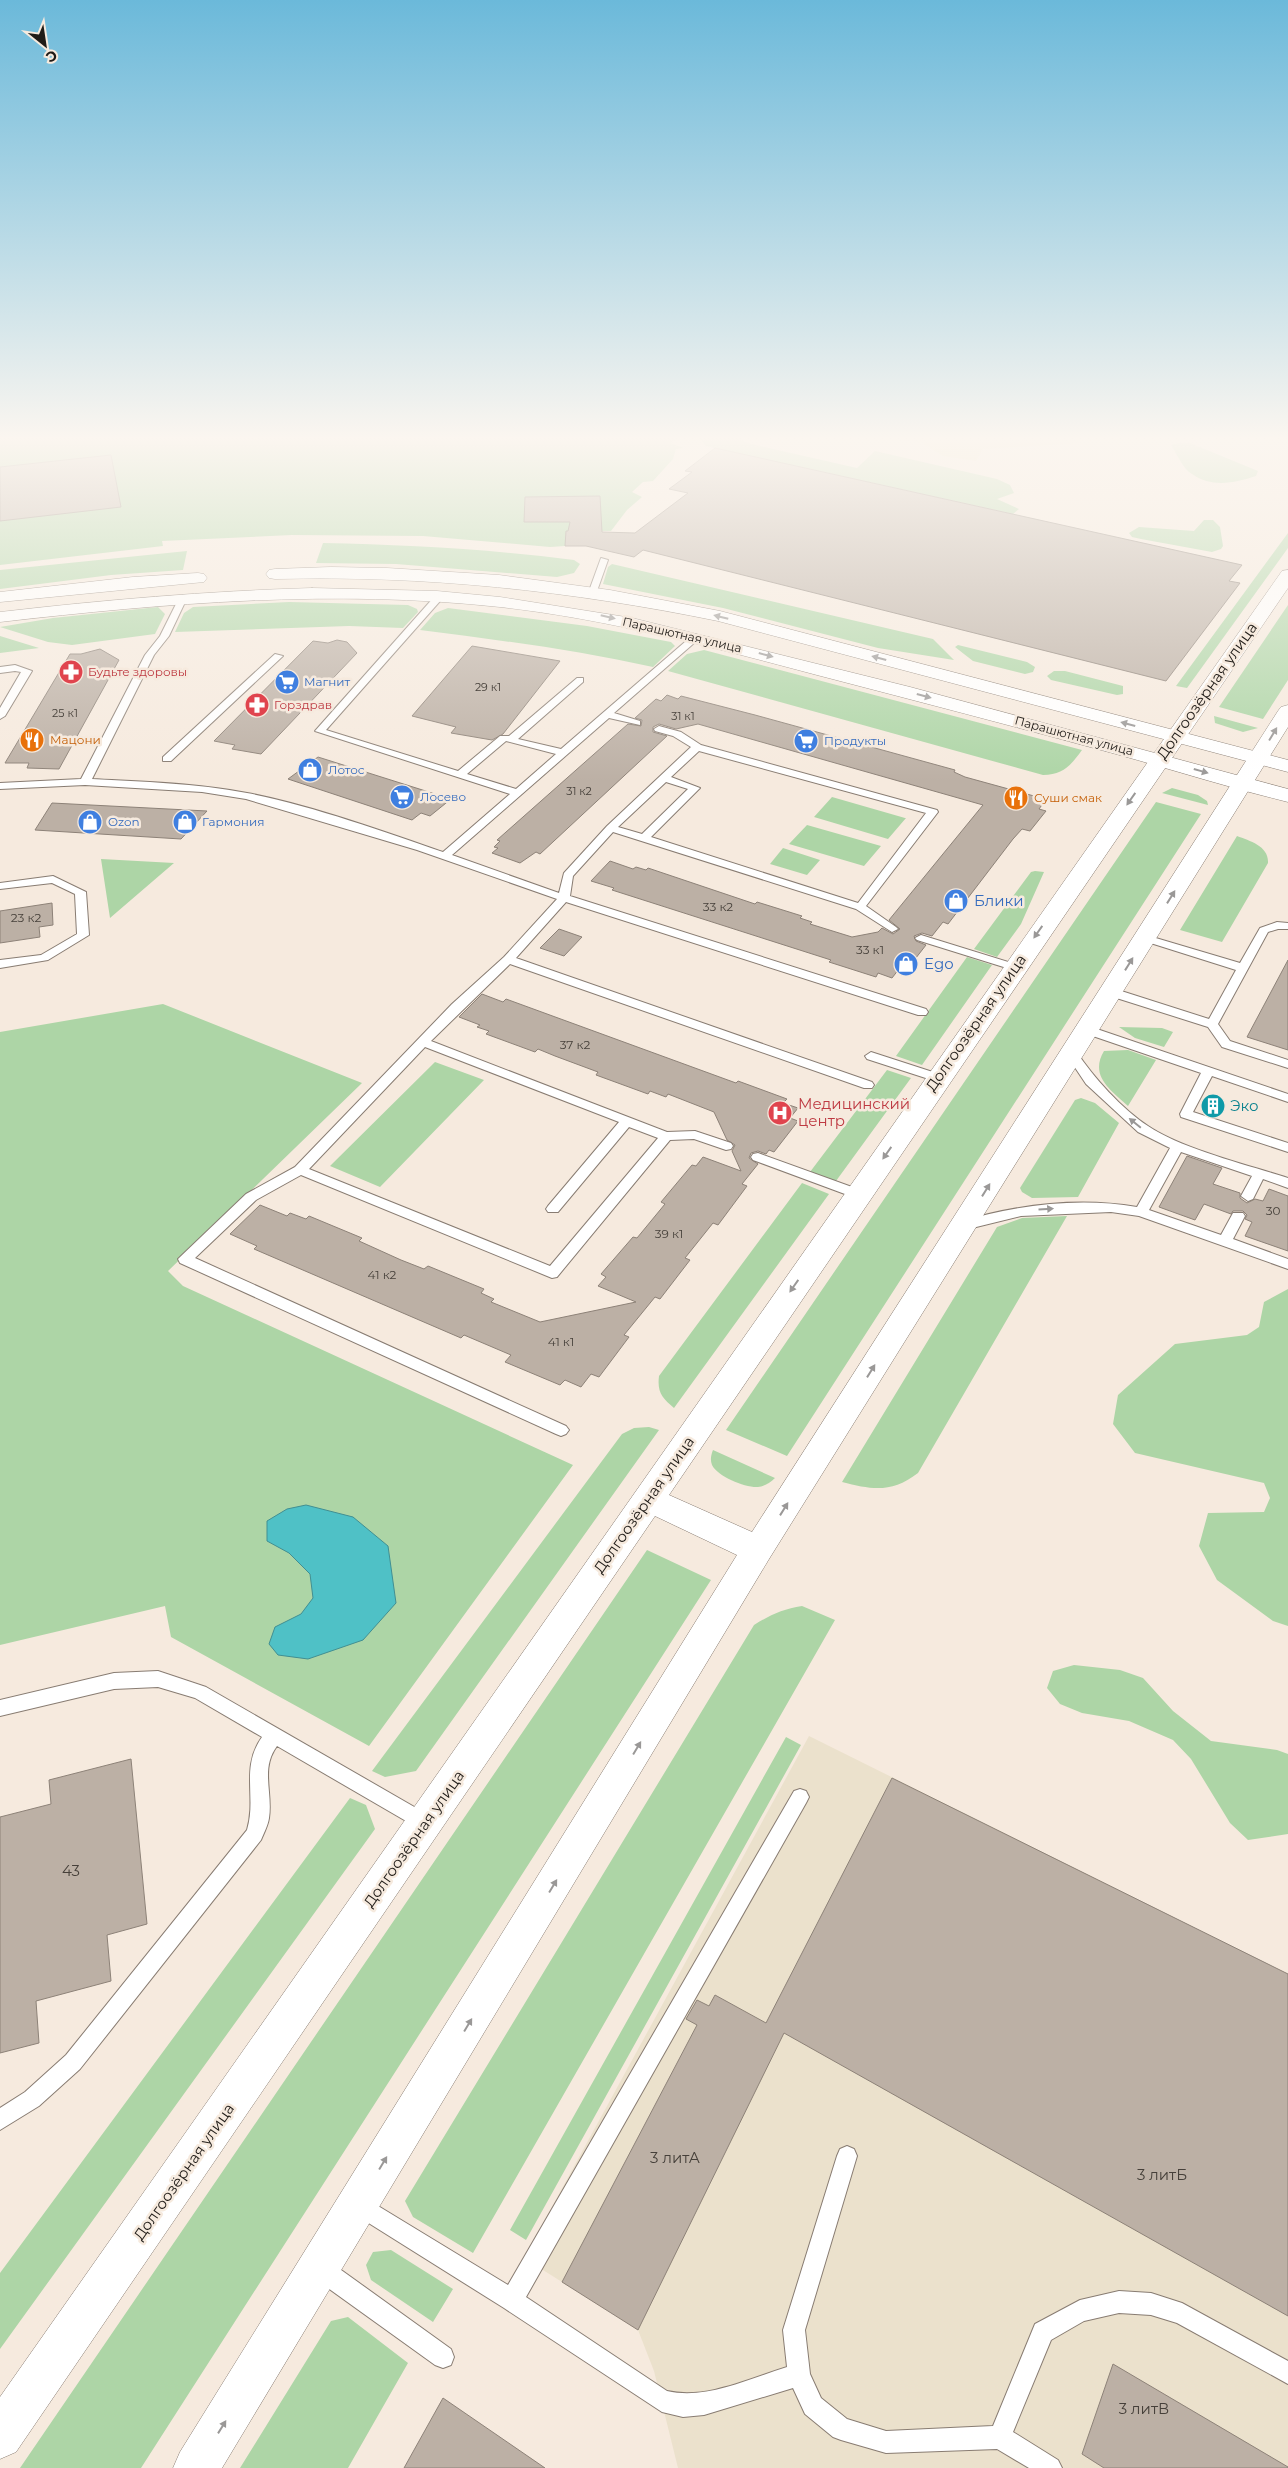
<svg xmlns="http://www.w3.org/2000/svg" width="1288" height="2468" font-family="Montserrat,sans-serif">
	<rect width="100%" height="100%" fill="#f6eade"/>
	<path fill="#ebe1cc" d="M809,1736L1288,1974V2468H678L654,2371L638,2330L524,2258Z"/>
	<path fill="#add5a6" d="M0,437H680L670,443L684,448L676,449L673,459L653,481L643,482L632,492L642,497L627,510L611,531H568L565,546L550,547L423,536L292,535L162,541L163,546L0,565Z
		M698,437H736L747,443L857,468L875,451L997,479L1010,485L1014,493L997,499L1019,509L1013,514L706,446Z
		M1179,443H1190L1258,471L1256,476C1235,483 1212,488 1192,474C1183,469 1177,454 1171,445Z
		M1204,520H1213L1220,527L1223,546L1221,549L1212,552L1141,539L1132,537L1129,533L1139,527L1194,531Z
		M1288,533V548L1187,688L1176,686Z
		M323,543C407,545 490,549 574,560L580,564L574,573L557,577L396,564L316,563Z
		M187,551L183,570L111,575L0,589V570Z
		M612,564L933,639L954,660L878,648L723,608L603,584L608,567Z
		M289,602L408,605L417,609L418,612L403,628L349,626L175,632L184,613L193,607Z
		M1288,605V680L1263,719L1219,707Z
		M158,607L165,614L155,634L72,645L48,642L0,627L53,618Z
		M448,608L587,626L671,642L675,646L653,667C576,650 499,640 420,630L435,613Z
		M0,636L39,648L0,653Z
		M958,645L1027,662L1035,667L1033,672L1025,674L973,661L955,647Z
		M704,650L1082,750C1071,765 1063,775 1043,775L668,671L687,654Z
		M1054,671H1065L1123,686V694L1117,695L1051,680L1047,676Z
		M1214,716L1258,728L1243,732L1215,723Z
		M1172,788L1198,795L1207,801L1208,805L1162,793Z
		M832,797L905,818H906L888,839L814,817Z
		M1156,802L1201,814L787,1456L726,1430Z
		M807,825L881,846L864,866L789,844Z
		M1237,836C1250,841 1269,846 1268,863L1222,942L1180,930Z
		M783,848L820,860L807,875L770,864Z
		M101,859L174,863L110,918Z
		M1035,871L1044,872L1021,924L997,957L974,949L1031,872Z
		M967,957L992,965L922,1065L896,1056Z
		M163,1004L362,1083L168,1271L183,1286L573,1465L369,1746L171,1637L165,1606L0,1645V1032Z
		M1119,1027L1162,1028L1173,1032L1164,1047L1135,1038Z
		M1128,1050L1156,1060L1128,1106C1111,1090 1089,1076 1104,1051Z
		M435,1062L484,1080L380,1187L330,1166Z
		M887,1070L911,1078L836,1181L810,1172Z
		M1081,1098L1095,1103L1119,1123L1078,1197L1032,1198L1022,1192L1020,1188L1075,1100Z
		M802,1183L829,1194L674,1408C662,1398 657,1392 659,1376Z
		M1067,1216L918,1473C892,1493 873,1490 842,1482L997,1227L1022,1218Z
		M1288,1289V1626L1273,1621L1217,1580L1199,1546L1208,1513L1264,1512L1270,1498L1264,1483L1135,1453L1113,1424L1118,1395L1175,1344L1247,1335L1259,1327L1264,1302Z
		M649,1427L659,1430L416,1771L385,1777L372,1771L622,1434L634,1428Z
		M713,1450L775,1478C770,1483 765,1486 758,1487C746,1488 718,1477 712,1465C710,1460 711,1455 713,1450Z
		M647,1550L711,1580L141,2468H20Z
		M802,1606L835,1620L473,2253L413,2217L405,2201L754,1625C770,1615 783,1609 802,1606Z
		M1074,1665L1120,1670L1143,1678L1173,1711L1211,1741L1277,1750L1288,1754V1834L1248,1840L1230,1823L1191,1759L1173,1740L1129,1721L1082,1713L1060,1704L1047,1688L1053,1671Z
		M786,1737L801,1745L526,2240L510,2230Z
		M350,1798L366,1805L375,1829L0,2349V2273Z
		M391,2250L453,2289L433,2322L371,2280L366,2265L373,2252Z
		M348,2317L408,2363L348,2468H240L331,2321Z"/>
	<path fill="#ece3bd" d="M845,437H1049L1047,439L1077,440L1082,443L983,449L976,461L943,456L921,442Z"/>
	<path fill="#4fc1c6" stroke="#418f92" d="M306,1505L353,1517L388,1546L396,1603L363,1640L308,1659L278,1655L269,1644L275,1627L301,1614L313,1598L310,1574L289,1553L267,1541V1521L287,1509Z"/>
	<path fill="#bcb0a5" stroke="#8d8278" d="M715,448L1242,565L1229,581L1240,583L1166,681L643,550L634,557L586,546H565L566,531H568L570,522H524L525,497L600,496L602,532L635,533L688,493L669,489L692,472L685,471Z
		M111,455L121,507L0,521V467Z
		M337,640L347,642L357,653L261,754L232,749L235,745L214,741L313,641L328,643Z
		M472,646L560,661L503,734L492,740L451,733L456,727L412,716Z
		M100,649L119,660L59,769L27,768L29,763H5L70,654H81Z
		M667,695L678,699L681,696L755,715L955,770L954,772L965,777L1034,796L1032,799L1044,802L1039,809L1046,811L1030,831L1022,829L1013,839L948,924L943,922L932,936L922,933L914,936L916,941L926,945L905,972L899,969L892,978L878,973L876,977L829,962L831,960L612,890L614,888L591,881L610,861L633,869L636,867L646,870L648,868L755,904L757,902L802,916L800,918L812,922L810,924L852,937L878,932L882,928L893,934L900,929L889,920L983,805L698,724L676,729L659,724L653,727V732L667,736L540,854L536,852L520,863L492,853L498,848L494,847L500,841L497,840L628,724L641,726L642,720L635,718L656,699L661,701Z
		M318,757L451,799L430,816L421,813L412,820L288,779Z
		M52,803L207,811L181,839L35,830Z
		M52,903L53,925L39,927L40,937L0,943V911Z
		M559,929L582,937L564,956L540,948Z
		M1288,960V1050L1247,1037Z
		M482,994L503,1002L506,999L736,1083L738,1081L787,1099L783,1103L798,1108L790,1118L798,1121L774,1152L769,1150L766,1154L758,1151L751,1153L749,1158L758,1164L742,1184L747,1186L718,1225L713,1223L685,1258L690,1260L660,1299L655,1297L624,1335L629,1337L599,1377L591,1374L581,1387L565,1380L560,1385L505,1362L511,1355L464,1335L461,1338L254,1249L257,1246L230,1234L260,1205L287,1216L290,1213L306,1219L309,1216L362,1238L359,1241L401,1260L424,1269L428,1266L484,1289L481,1293L494,1299L491,1302L540,1322L636,1302L598,1286L606,1277L601,1274L633,1237L637,1238L665,1204L661,1202L692,1165L696,1166L703,1157L741,1171L732,1151L735,1145L727,1140L714,1112L668,1094L666,1097L650,1091L648,1094L596,1075L598,1072L555,1056L538,1049L535,1052L486,1034L489,1031L477,1027L480,1025L459,1017Z
		M1187,1156L1222,1168L1213,1184L1240,1193V1198L1247,1203L1255,1199L1263,1201L1269,1189L1288,1196V1251L1245,1236L1252,1222L1245,1219L1247,1215L1243,1211H1233L1231,1214L1204,1204L1195,1220L1159,1207Z
		M131,1759L147,1924L107,1935L111,1981L36,2001L39,2043L0,2053V1817L51,1804L49,1780Z
		M892,1778L1288,1974V2316L784,2033L638,2330L562,2282L697,2025L686,2019L697,2000L709,2006L715,1995L766,2023Z
		M1113,2364L1288,2467V2468H1104L1082,2454Z
		M443,2398L545,2468H404Z"/>
	<g fill="none" stroke-linecap="round" stroke-linejoin="round">
		<defs>
			<path id="service" d="M601,558L608,560L597,591L590,593L589,591Z
				M183,595L187,598L169,636L154,655L92,779C143,782 196,783 247,793C310,805 382,831 443,852L510,794L315,731L435,596L438,595L442,598L441,600L326,730L458,771L500,736H509L577,678H583V682L518,739L561,749L693,635L701,637L614,713L640,721V725L609,718L452,855L559,893L564,873L607,826L691,747L673,736L655,731L654,729L659,726L681,732L701,745L937,810L938,812L866,906L896,927L898,929L892,932L856,909L613,832L573,876L570,896L926,1009L928,1012L926,1015H918L566,902L516,958L872,1082L874,1085L872,1088H864L510,964L431,1041L667,1132L695,1131L731,1143L733,1146L731,1149L726,1150L694,1139L670,1140L557,1277L552,1278L301,1175L256,1200L195,1258L566,1426L569,1430L566,1434L561,1436L556,1434L180,1263L178,1259L246,1194L295,1167L452,1004L504,957L557,899L417,850L246,799L202,792L85,785L0,789V783L81,779L145,655L160,636L179,598ZM506,741L556,754L516,789L467,774ZM699,751L926,813L858,903L651,837L700,788L671,777ZM666,782L688,789L642,834L618,827ZM425,1047L619,1122L548,1206L546,1209L548,1212H558L629,1127L658,1138L550,1266L309,1169Z
				M275,654L283,656L171,761H163V757Z
				M15,665L32,671L5,716L0,719V708L21,672L15,671L0,673V667Z
				M53,876L86,892L89,935L48,960L0,968V960L41,955L77,934L75,894L52,883L0,889V883Z
				M1277,922L1288,923V929H1278L1268,932L1218,1024L1230,1041L1288,1060V1068L1222,1047L1208,1027L1107,995L1105,992L1107,989H1115L1209,1019L1236,970L1141,940V936H1149L1240,963L1260,928Z
				M921,935L1018,965L1020,967L1014,971L1010,969L917,940L915,938Z
				M1088,1026L1288,1094V1102L1212,1076L1193,1112L1288,1143V1152L1181,1117L1180,1114L1201,1073L1084,1033L1082,1030L1084,1027Z
				M1072,1050L1076,1051C1093,1077 1122,1109 1148,1126C1182,1149 1248,1165 1288,1178V1188L1263,1179L1253,1199L1248,1201L1241,1196L1252,1176L1181,1152L1149,1210L1221,1235L1233,1213H1243L1245,1216L1233,1239L1288,1259V1269L1139,1216L1111,1212L1021,1216L964,1230L959,1228L957,1225L959,1222C1016,1205 1079,1197 1137,1207L1170,1148L1138,1132L1086,1084L1066,1054Z
				M871,1052L942,1075L944,1078L938,1082L867,1059L865,1056Z
				M758,1153L863,1191L865,1194L863,1197H853L753,1160L751,1157L753,1154Z
				M158,1671L206,1687L430,1816L433,1822L430,1828L424,1831L418,1828L277,1746C260,1769 273,1792 269,1818C268,1825 264,1833 261,1840L80,2069L39,2106L0,2130V2108L25,2092L66,2055L247,1830C257,1797 240,1768 262,1737L195,1698L158,1687L114,1689L0,1716V1700L114,1673Z
				M800,1789L806,1791L809,1797L806,1803L526,2297L667,2391C706,2400 749,2379 787,2367L783,2330L837,2156L840,2149L847,2146L854,2149L857,2156L805,2330L810,2374L821,2398L847,2419L886,2431L993,2426L1035,2324L1080,2300L1119,2291L1151,2293L1182,2303L1288,2361V2384L1177,2323L1151,2315L1119,2313L1084,2321L1051,2340L1013,2432L1058,2460L1062,2468H1029L997,2449L886,2453L841,2440L833,2437L805,2414L793,2388L704,2415L683,2417L662,2412L504,2308L351,2212L347,2205L351,2198L358,2194L365,2198L508,2285L794,1791Z
				M322,2259L330,2262L451,2349L454,2357L451,2365L443,2368L435,2365L314,2278L311,2270L314,2262Z"/>
			<path id="secondary" d="M1288,570V588L669,1495L752,1532L1278,711L1281,707L1288,705V727L769,1559L222,2468H173L180,2452L737,1555L655,1516L16,2452L0,2459V2397L1282,571Z"/>
			<path id="primary" d="M331,567L387,568L499,575L610,590L720,611L1288,760V772L718,621C571,591 425,575 275,579L269,578L266,574L269,570L275,569Z
				M198,573L204,574L207,578L204,582L0,602V592L133,577Z
				M312,588L437,591L500,597L632,618L910,687L1240,776L1288,789V802C1230,788 1174,770 1116,754C1017,727 917,701 817,675C712,647 608,619 500,607C334,589 166,603 0,622V612C104,600 207,591 312,588Z"/>
		</defs>
		<use href="#service" stroke="#887c72" stroke-width="2"/>
		<use href="#secondary" stroke="#887c72" stroke-width="1"/>
		<use href="#primary" stroke="#887c72" stroke-width="1"/>
		<use href="#service" fill="#fff" fill-rule="evenodd"/>
		<use href="#secondary" fill="#fff" fill-rule="evenodd"/>
		<use href="#primary" fill="#fff" fill-rule="evenodd"/>
	</g>
	<defs><path id="oneway-solid" d="M-6-.8H1V-3.2L6.5 0L1 3.2V.8H-6Z" transform="scale(1.25)"/></defs>
	<g fill="#9a9897">
		<use href="#oneway-solid" transform="translate(608 617) rotate(13)"/>
		<use href="#oneway-solid" transform="translate(721 617) rotate(-166)"/>
		<use href="#oneway-solid" transform="translate(766 655) rotate(15)"/>
		<use href="#oneway-solid" transform="translate(879 658) rotate(-165)"/>
		<use href="#oneway-solid" transform="translate(924 696) rotate(15)"/>
		<use href="#oneway-solid" transform="translate(1128 724) rotate(-165)"/>
		<use href="#oneway-solid" transform="translate(1273 734) rotate(-59)"/>
		<use href="#oneway-solid" transform="translate(1201 771) rotate(16)"/>
		<use href="#oneway-solid" transform="translate(1131 799) rotate(125)"/>
		<use href="#oneway-solid" transform="translate(1171 897) rotate(-58)"/>
		<use href="#oneway-solid" transform="translate(1038 932) rotate(125)"/>
		<use href="#oneway-solid" transform="translate(1129 964) rotate(-58)"/>
		<use href="#oneway-solid" transform="translate(1135 1123) rotate(-141)"/>
		<use href="#oneway-solid" transform="translate(887 1153) rotate(125)"/>
		<use href="#oneway-solid" transform="translate(986 1190) rotate(-58)"/>
		<use href="#oneway-solid" transform="translate(1046 1209) rotate(-4)"/>
		<use href="#oneway-solid" transform="translate(794 1286) rotate(125)"/>
		<use href="#oneway-solid" transform="translate(871 1371) rotate(-58)"/>
		<use href="#oneway-solid" transform="translate(784 1509) rotate(-58)"/>
		<use href="#oneway-solid" transform="translate(637 1748) rotate(-59)"/>
		<use href="#oneway-solid" transform="translate(553 1886) rotate(-59)"/>
		<use href="#oneway-solid" transform="translate(468 2025) rotate(-59)"/>
		<use href="#oneway-solid" transform="translate(383 2163) rotate(-59)"/>
		<use href="#oneway-solid" transform="translate(222 2427) rotate(-58)"/>
	</g>
	<linearGradient id="sky" x2="0" y2="1"><stop stop-color="#6bb9da"/><stop offset="0.56" stop-color="#fbf6f0"/><stop offset="1" stop-color="#fbf6f0" stop-opacity="0"/></linearGradient>
	<rect width="1288" height="782" fill="url(#sky)"/>
	<defs>
		<symbol id="pharmacy-disc" viewBox="-11 -11 22 22"><circle r="9.5" fill="#e0444e" stroke="#f6eade"/><path d="M-2-6h4v4h4v4h-4v4h-4v-4h-4v-4h4Z" fill="#fff"/></symbol>
		<symbol id="supermarket-disc" viewBox="-11 -11 22 22"><circle r="9.5" fill="#3f7fe0" stroke="#f6eade"/><path d="M-6-5.5h2.5l.6 2H6L4.5 2H-2.5L-4.4-4H-6ZM-1.5 3.2a1.3 1.3 0 1 0 .1 0ZM3 3.2a1.3 1.3 0 1 0 .1 0Z" fill="#fff"/></symbol>
		<symbol id="restaurant-disc" viewBox="-11 -11 22 22"><circle r="9.5" fill="#e8710a" stroke="#f6eade"/><path d="M-5-6h1v4h1v-4h1v4h1v-4h1v5L-1.5 .5V6h-2V.5L-5-1ZM5-6V6H3V1.5H1.5Q1.5-4 5-6Z" fill="#fff"/></symbol>
		<symbol id="shop-disc" viewBox="-11 -11 22 22"><circle r="9.5" fill="#3f7fe0" stroke="#f6eade"/><path d="M-5-2.5h2.3a2.7 3.5 0 0 1 5.4 0H5L5.5 6h-11ZM-1.5-2.5h3a1.5 2.3 0 0 0-3 0Z" fill="#fff"/></symbol>
		<symbol id="building-disc" viewBox="-11 -11 22 22"><circle r="9.5" fill="#0f9aa8" stroke="#f6eade"/><path d="M-4-6H4V6H1V3H-1V6H-4ZM-2.5-4.3h1.7v1.8h-1.7ZM.8-4.3h1.7v1.8H.8ZM-2.5-1h1.7V.8h-1.7ZM.8-1h1.7V.8H.8Z" fill="#fff"/></symbol>
		<symbol id="hospital-disc" viewBox="-11 -11 22 22"><circle r="9.5" fill="#e0444e" stroke="#f6eade"/><path d="M-5-5h3v3.5h4V-5h3V5h-3V1.5h-4V5h-3Z" fill="#fff"/></symbol>
	</defs>
	<g fill-rule="evenodd">
		<use href="#pharmacy-disc" x="57" y="658" width="28" height="28"/>
		<use href="#supermarket-disc" x="273" y="668" width="28" height="28"/>
		<use href="#pharmacy-disc" x="243" y="691" width="28" height="28"/>
		<use href="#restaurant-disc" x="18" y="726" width="28" height="28"/>
		<use href="#supermarket-disc" x="792" y="727" width="28" height="28"/>
		<use href="#shop-disc" x="296" y="756" width="28" height="28"/>
		<use href="#supermarket-disc" x="388" y="783" width="28" height="28"/>
		<use href="#restaurant-disc" x="1002" y="784" width="28" height="28"/>
		<use href="#shop-disc" x="76" y="808" width="28" height="28"/>
		<use href="#shop-disc" x="171" y="808" width="28" height="28"/>
		<use href="#shop-disc" x="942" y="887" width="28" height="28"/>
		<use href="#shop-disc" x="892" y="950" width="28" height="28"/>
		<use href="#building-disc" x="1199" y="1092" width="28" height="28"/>
		<use href="#hospital-disc" x="766" y="1099" width="28" height="28"/>
	</g>
	<g text-anchor="middle" stroke-width="5" stroke-linejoin="round" paint-order="stroke">
		<g font-size="11" fill="#46403a">
			<text x="488" y="691">29 к1</text>
			<text x="65" y="717">25 к1</text>
			<text x="683" y="720">31 к1</text>
			<text x="579" y="795">31 к2</text>
		</g>
		<g font-size="12" fill="#1f1b17" stroke="#f6eade">
			<text transform="translate(682 635) rotate(13)" y="4">Парашютная улица</text>
			<text transform="translate(1074 736) rotate(15)" y="4">Парашютная улица</text>
		</g>
		<g font-size="12" fill="#be3a42" stroke="#f6eade" text-anchor="start">
			<text x="88" y="676">Будьте здоровы</text>
			<text x="274" y="709">Горздрав</text>
		</g>
		<g font-size="12" fill="#366cbe" stroke="#f6eade" text-anchor="start">
			<text x="304" y="686">Магнит</text>
			<text x="824" y="745">Продукты</text>
			<text x="328" y="774">Лотос</text>
			<text x="420" y="801">Лосево</text>
			<text x="108" y="826">Ozon</text>
			<text x="202" y="826">Гармония</text>
		</g>
		<g font-size="12" fill="#c56008" stroke="#f6eade" text-anchor="start">
			<text x="50" y="744">Мацони</text>
			<text x="1034" y="802">Суши смак</text>
		</g>
		<g font-size="12" fill="#46403a">
			<text x="718" y="911">33 к2</text>
			<text x="26" y="922">23 к2</text>
			<text x="870" y="954">33 к1</text>
			<text x="575" y="1049">37 к2</text>
			<text x="1273" y="1215">30</text>
			<text x="669" y="1238">39 к1</text>
			<text x="382" y="1279">41 к2</text>
			<text x="561" y="1346">41 к1</text>
		</g>
		<g font-size="15" fill="#1f1b17" stroke="#f6eade">
			<text transform="translate(1207 691) rotate(-55)" y="5">Долгоозёрная улица</text>
			<text transform="translate(976 1023) rotate(-55)" y="5">Долгоозёрная улица</text>
			<text transform="translate(644 1505) rotate(-55)" y="5">Долгоозёрная улица</text>
			<text transform="translate(414 1839) rotate(-55)" y="5">Долгоозёрная улица</text>
			<text transform="translate(184 2172) rotate(-55)" y="5">Долгоозёрная улица</text>
		</g>
		<g font-size="15" fill="#366cbe" stroke="#f6eade" text-anchor="start">
			<text x="974" y="906">Блики</text>
			<text x="924" y="969">Ego</text>
		</g>
		<g font-size="15" fill="#be3a42" stroke="#f6eade" text-anchor="start">
			<text x="798" y="1109">Медицинский<tspan x="798" dy="17">центр</tspan></text>
		</g>
		<g font-size="15" fill="#0d838f" stroke="#f6eade" text-anchor="start">
			<text x="1230" y="1111">Эко</text>
		</g>
		<g font-size="15" fill="#46403a">
			<text x="71" y="1876">43</text>
			<text x="675" y="2163">3 литА</text>
			<text x="1162" y="2180">3 литБ</text>
			<text x="1144" y="2414">3 литВ</text>
		</g>
	</g>
	<g transform="translate(45 45) rotate(150)" stroke="#f6eade" stroke-width="4" paint-order="stroke">
	<path d="M0-4L9 19L0 12L-9 19Z" fill="#1f1b17"/>
	<text y="-8" font-size="14" font-weight="bold" text-anchor="middle" fill="#1f1b17">С</text>
	</g>
</svg>
